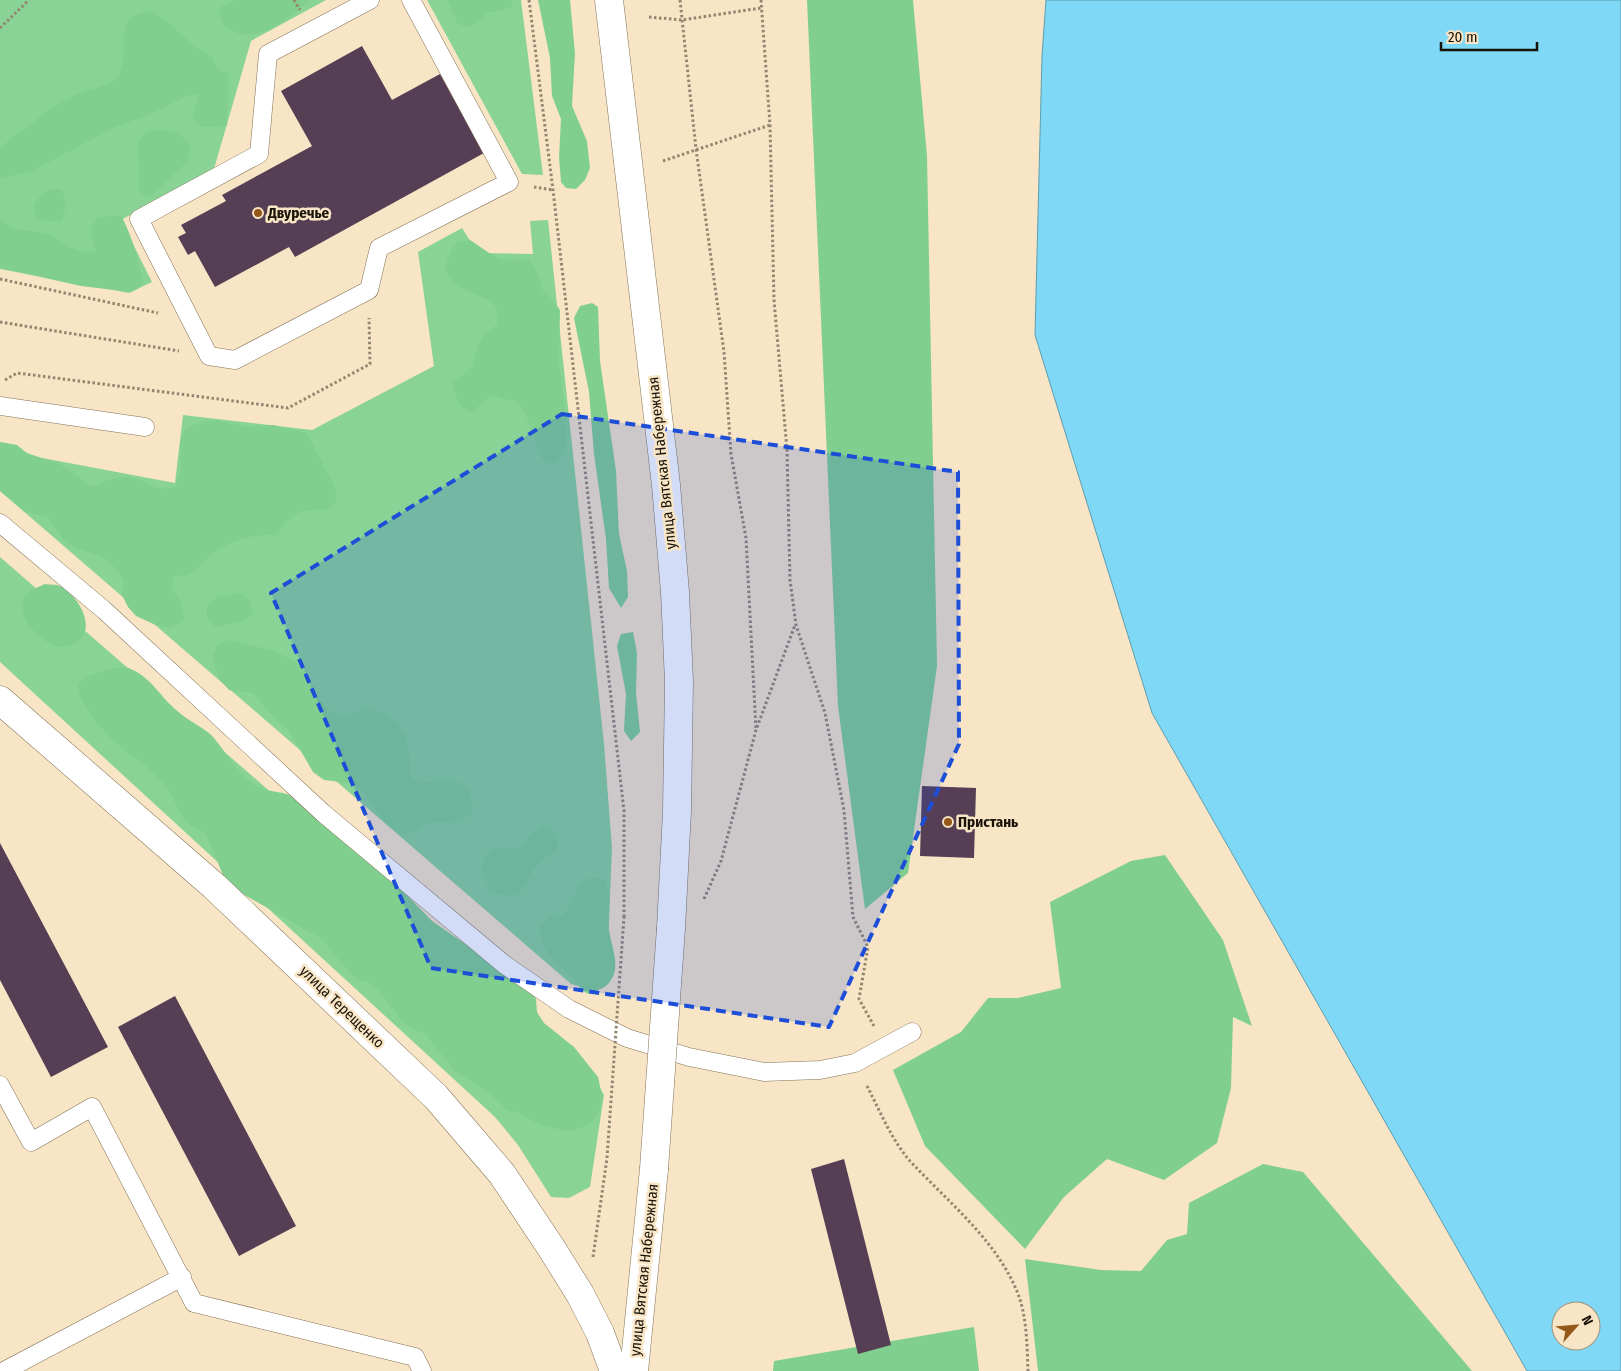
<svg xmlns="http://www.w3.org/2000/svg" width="1621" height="1371" font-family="'Fira Sans Condensed',sans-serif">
	<rect width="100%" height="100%" fill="#f8e5c6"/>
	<path fill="#8ad396" d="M0,0H326L251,41L214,169L121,220L152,282L129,293L0,269Z
		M427,0H521L543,175L522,174Z
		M548,220L604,744L612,848L607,973L592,990L571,984L0,491V450L175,483L183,415L312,430L434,366L418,252L462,228L478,253L533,254L530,221Z
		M0,557L266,788L533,1034L591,1072L604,1095L590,1187L569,1198L551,1197L518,1145L495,1117L0,662Z"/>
	<path fill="#81cf8e" d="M234,0H310C291,16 262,43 234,32C223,27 220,20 219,8Z
		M448,0H513L512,6L500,11L488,12L479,22L468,28L457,23Z
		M538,0H570L575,53L572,106L587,141L590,168L585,180L576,189L566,188L561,182L559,157L561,119L552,96L550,58Z
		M807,0H913L927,156L937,666L908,873L865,909L838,706Z
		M153,11L183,35L192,45L213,58L217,68L228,74L227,126L202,127L193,118L198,94L186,96L151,114L115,127L34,170L0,179V147C25,130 52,104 80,93C91,89 110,86 118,76C134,55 107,14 153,11Z
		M157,130C173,130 181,133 191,146L187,162L150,198L139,192L138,143L146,132Z
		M50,189H62L66,207L62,220L50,221L37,218L33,206L40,196Z
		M109,216H121C129,227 143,272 143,285L132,292L81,286L0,268V219L13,228L50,234L72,248L84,252L96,251C91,238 89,231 97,218Z
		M470,240C492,254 502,267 529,258L539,276L543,291L552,299L560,310L559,363L566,415V441L563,454L555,463L542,459L524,410L516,400L503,399L492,395L471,413C458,405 455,397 453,382L473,367C478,345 477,337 497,325C498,317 498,310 493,303C490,300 483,298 479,296C450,282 434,275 457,242Z
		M592,303L598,307L600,361L616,471L619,534L627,571L628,597L621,608L609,588L606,539L594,454L589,392L574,318L580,306Z
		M212,420L249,427L273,425L307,433L335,488L337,501L329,510C298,509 295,511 276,535C252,535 238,538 217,551C198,563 200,577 174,576L171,588C180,598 184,606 183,620L172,628L160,627L136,616L128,607L122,595L124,582L118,571L109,562L97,555L74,547L64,540L48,518L24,511L0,491V442L17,445L27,453L62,465L92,486C105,482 116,475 130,477C150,481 153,493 175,487C191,455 161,428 212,420Z
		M45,584C50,585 56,584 60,586C76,594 96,624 80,640C76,645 61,648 55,646C39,640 16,617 24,599C27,591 38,587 45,584Z
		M242,593L251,603L252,616L241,622L215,627L207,617V605L217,597Z
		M633,632L637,653L636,693L640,732L631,741L624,731L626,694L617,646L621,634Z
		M230,640C246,644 285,652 296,663C317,680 310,704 343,718L366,708C406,717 409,740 411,776L421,784C448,776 476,777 472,813C454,826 445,818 427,824C416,827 418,832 402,835L383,820L361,789L350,783L324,780L313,772L288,729L278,722L253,693L229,690L220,680L212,657L218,644Z
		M125,667C151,674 161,700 182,715C192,723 205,728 213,737C226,752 242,780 260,788C271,793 282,790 296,798L395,883L432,921L529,988L536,999L537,1012L544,1023L574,1047L598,1077L603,1100L598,1113L590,1123L579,1129L567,1131L542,1126L519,1113L507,1110L489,1093L456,1072L425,1034L413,1030L403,1022L377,989L368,982L356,979L347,970L322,939L234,889L225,880L206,834L185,822L167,787L149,769L110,738L93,718L80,696L78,684C91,672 107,669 125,667Z
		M548,826L557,835V848C551,856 541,860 536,866C519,887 526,905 489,890L482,867L485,855L496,848L521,849C528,836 534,830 548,826Z
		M1165,855L1223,940L1252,1026L1233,1017L1231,1088L1217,1143L1164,1180L1107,1159L1064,1197L1025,1249L925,1146L893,1070L961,1032L988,998H1018L1061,988L1050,902L1131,861Z
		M592,877L604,880C613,896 607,913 609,930C611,946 621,965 611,980C607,988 595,991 588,994C576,986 577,982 569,974C553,959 539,949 540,925L549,917L562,916L570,906L580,883Z
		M1263,1164L1303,1172L1472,1371H1038L1025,1259L1101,1270L1141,1271L1167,1240L1187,1234L1189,1203Z
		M974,1327L979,1371H773L774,1361Z"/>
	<path fill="#7ed8f6" stroke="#5f9dae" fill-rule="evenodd" d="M1046,0H1621V1371H1527L1152,713L1035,335L1042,56ZM1561,1311H1591V1341H1561Z"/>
	<path fill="#563e54" d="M362,46L392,100L440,74L484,153L295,257L289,247L215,287L195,251L188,255L178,237L186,233L181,225L226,201L222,195L312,146L281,91Z
		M922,786L976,788L974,858L920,856Z
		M0,843L108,1047L51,1077L0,980Z
		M175,996L296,1226L239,1256L118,1027Z
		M844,1159L891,1345L858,1354L811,1169Z"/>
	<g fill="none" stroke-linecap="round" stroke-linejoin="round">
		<defs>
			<path id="service" d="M370,0L268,54L259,154L139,219L209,356L235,360L369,290L379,248L509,182L411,0
				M0,406L145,427
				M0,523L104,610L323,813L505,965L569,1009L627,1038L689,1057L764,1072L820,1070L855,1063L912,1032
				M0,1085L31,1142L92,1107L194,1303L415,1357L422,1371
				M4,1371L182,1277"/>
			<path id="minor" d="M0,700L214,886L436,1097L502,1174L552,1249L580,1294L600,1333L614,1371"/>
			<path id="tertiary" d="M609,0L666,485L675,592L679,682L677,811L671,928
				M634,1371L654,1169"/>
		</defs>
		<use href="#service" stroke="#837356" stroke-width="19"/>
		<use href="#minor" stroke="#837356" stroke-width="29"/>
		<use href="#tertiary" stroke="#837356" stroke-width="29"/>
		<path stroke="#938670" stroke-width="3" stroke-dasharray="2.5 2.5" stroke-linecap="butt" d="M294,0L300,10
			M529,0L553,190L624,811V917
			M680,0L696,149L724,352L731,454L746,538L756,730
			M761,0L770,125L774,300L787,450L790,580L796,625L825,713L844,810L853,917L868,947L859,999L874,1026
			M649,17L682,20L761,8
			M0,28L29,0
			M663,161L770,125
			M534,187L553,190
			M0,279L158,313
			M0,322L179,351
			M5,380L17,373L288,408L370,364L369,318
			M704,899L721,861L756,730L795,625
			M867,1086C880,1111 891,1139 910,1161C947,1201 994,1238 1016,1289C1027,1313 1027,1345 1028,1371
			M593,1257L607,1158"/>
		<use href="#service" stroke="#fff" stroke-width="18"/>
		<use href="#minor" stroke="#fff" stroke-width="28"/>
		<use href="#tertiary" stroke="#fff" stroke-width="28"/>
		<defs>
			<path id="tertiary-bridge" d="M654,1169L671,928"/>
		</defs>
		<use href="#tertiary-bridge" stroke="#837356" stroke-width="29" stroke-linecap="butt"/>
		<path stroke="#938670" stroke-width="3" stroke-dasharray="2.5 2.5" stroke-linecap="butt" d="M607,1158L624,917"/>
		<use href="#tertiary-bridge" stroke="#fff" stroke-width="28"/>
	</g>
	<path fill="#1d4ed8" fill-opacity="0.2" stroke="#1d4ed8" stroke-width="4" stroke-dasharray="10 6" stroke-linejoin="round" d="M562,414L958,472L959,744L829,1027L431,968L271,593Z"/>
	<g fill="#945818" stroke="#f8e5c6" stroke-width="2">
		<circle cx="258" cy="213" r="5"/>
		<circle cx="948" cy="822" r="5"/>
	</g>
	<g text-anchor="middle" stroke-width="5" stroke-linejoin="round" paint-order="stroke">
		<g font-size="15" font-weight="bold" fill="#181207" stroke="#f8e5c6" text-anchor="start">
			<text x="268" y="218">Двуречье</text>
			<text x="958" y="827">Пристань</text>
		</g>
		<g font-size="15" fill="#181207" stroke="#f8e5c6">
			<text transform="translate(662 463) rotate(-96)" y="5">улица Вятская Набережная</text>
			<text transform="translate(342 1007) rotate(44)" y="5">улица Терещенко</text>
			<text transform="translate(644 1270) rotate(-84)" y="5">улица Вятская Набережная</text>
		</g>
	</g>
	<g transform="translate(1576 1326) rotate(63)"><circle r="24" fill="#f8e5c6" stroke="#9e917a"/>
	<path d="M0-4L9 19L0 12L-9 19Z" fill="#945818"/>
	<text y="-8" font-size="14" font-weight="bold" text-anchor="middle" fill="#181207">N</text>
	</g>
	<path d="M1441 42v8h96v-8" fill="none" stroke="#181207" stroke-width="2.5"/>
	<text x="1448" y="42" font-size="15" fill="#181207" stroke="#f8e5c6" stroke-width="4" paint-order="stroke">20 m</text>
</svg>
